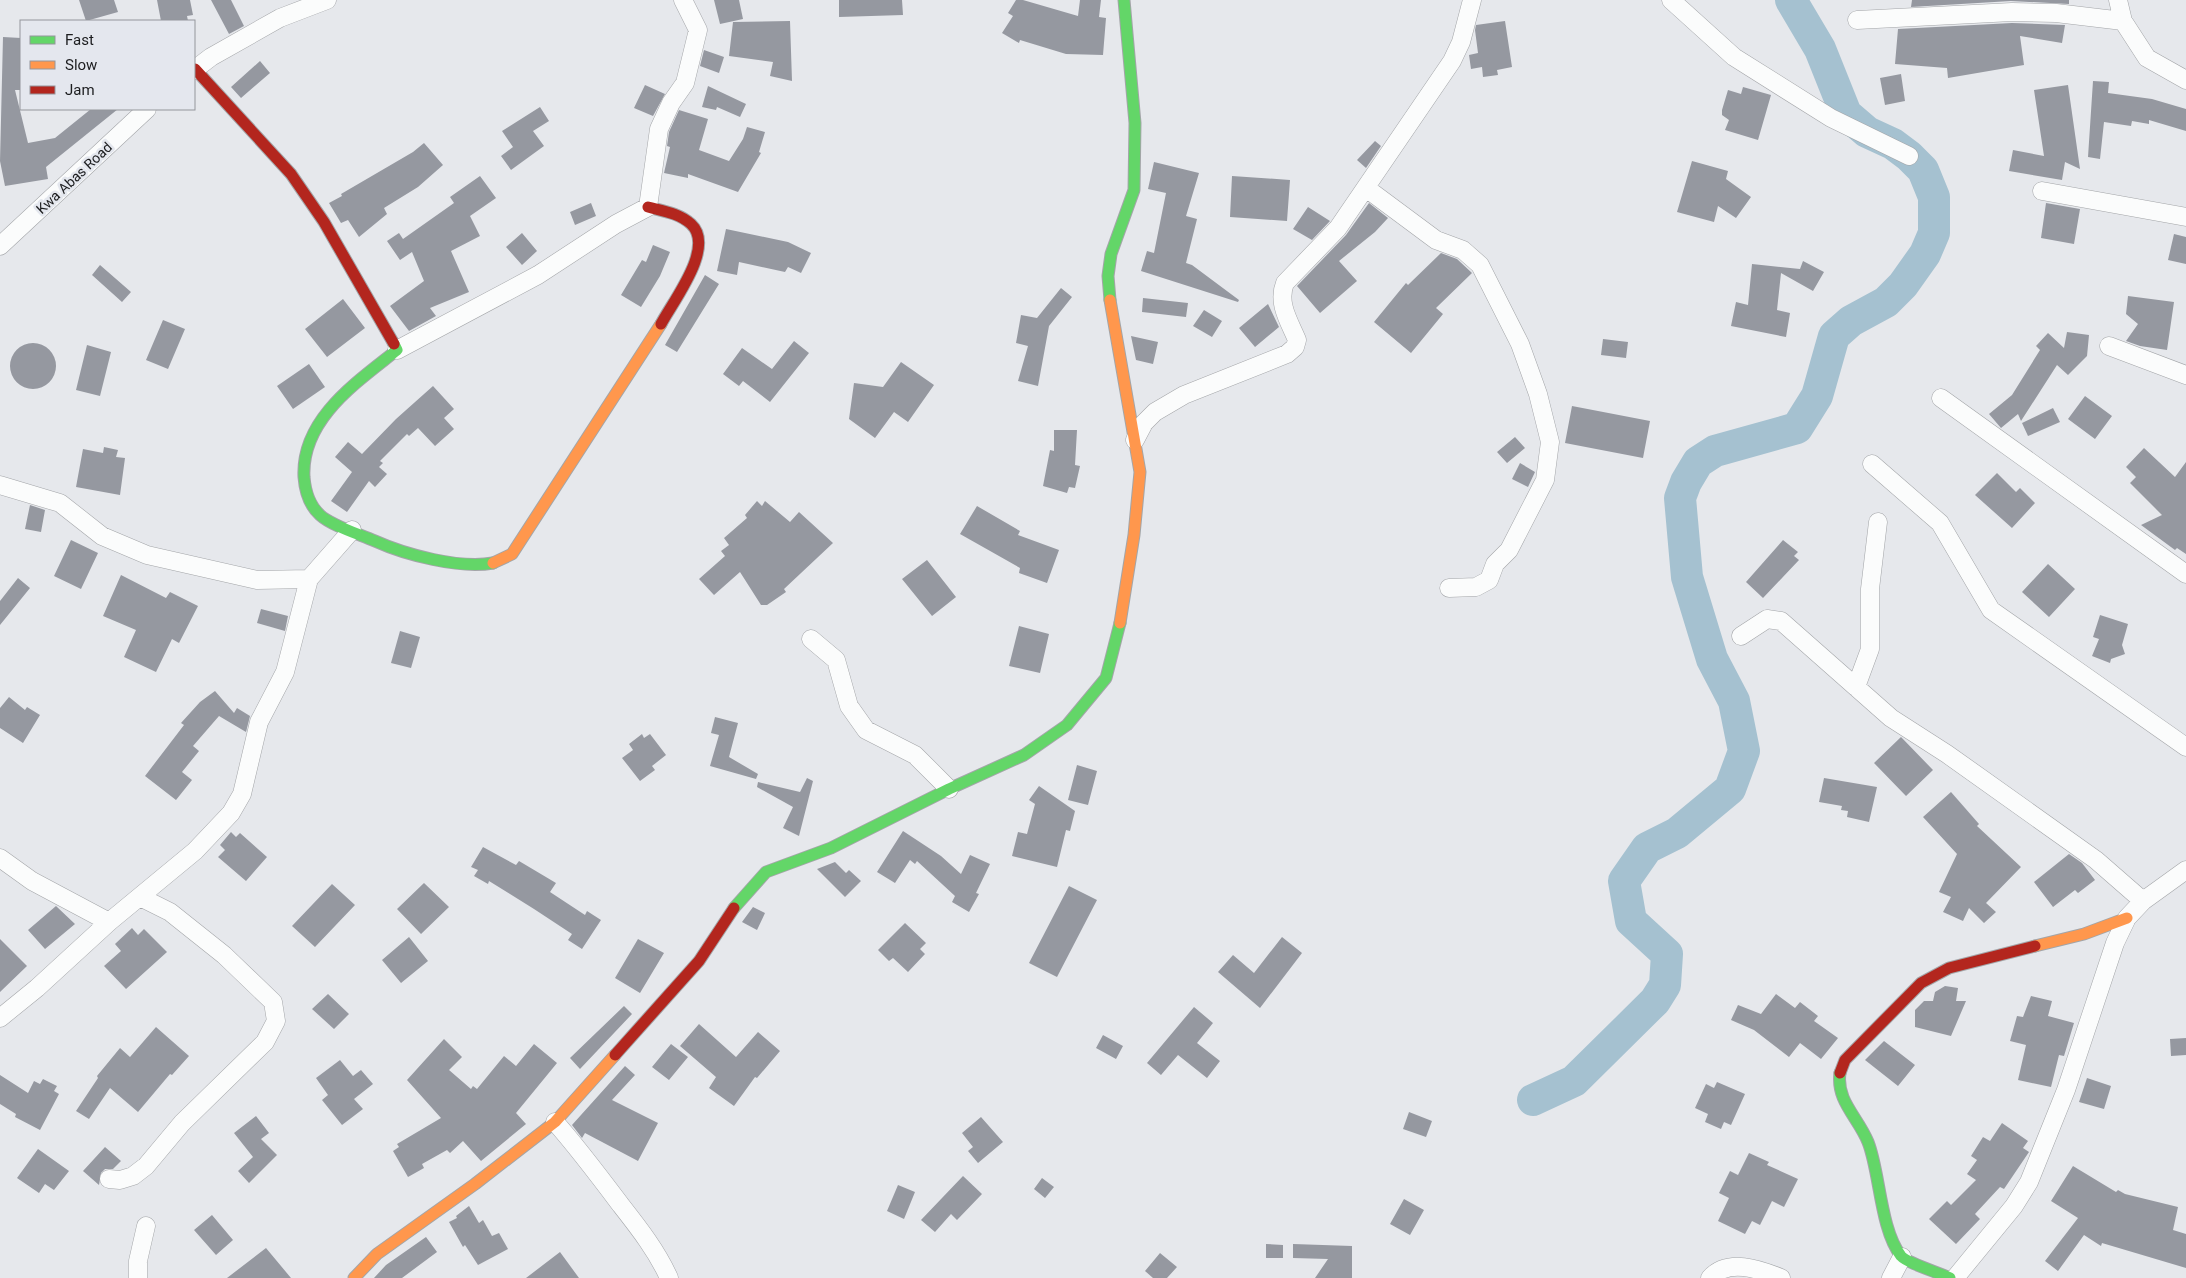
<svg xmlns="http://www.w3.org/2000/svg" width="2186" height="1278" font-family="Roboto,sans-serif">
	<rect width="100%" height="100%" fill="#e6e8ec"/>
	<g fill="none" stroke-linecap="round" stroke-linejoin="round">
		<path stroke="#a5c1d0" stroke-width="32" d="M1533,1100L1574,1081L1655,1001L1665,985L1667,954L1631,921L1624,881L1647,848L1677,833L1730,789L1744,751L1734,701L1712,659L1687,577L1680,498L1686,482L1698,462L1715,451L1797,428L1817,396L1834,336L1851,321L1886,302L1903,285L1925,254L1934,233V197L1923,170L1909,156L1893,144L1867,132L1846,114L1820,49L1791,0"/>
	</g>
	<path fill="#9598a0" d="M79,0H114L118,12L86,21Z
		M157,0H190L193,15L187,16L188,21H161Z
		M211,0H231L244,26L229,34Z
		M714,0H739L743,19L720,24Z
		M839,0H902L903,15L839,17Z
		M1016,0H1023L1078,16L1080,0H1101L1099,17L1106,18L1103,55L1066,54L1020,40L1019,43L1002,33L1013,16L1008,13Z
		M1912,0H2069V4L2011,1L1911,7Z
		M790,21L792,81L770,76L773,62L729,56L733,22Z
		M1505,21L1512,67L1497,70L1498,75L1483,77L1482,67L1471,69L1469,55L1478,53L1475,30L1476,25Z
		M2012,23L2065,25L2062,43L2020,36L2024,65L1948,78L1947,68L1895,64L1898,29Z
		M3,37L21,38V90H15L28,143L55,138L91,109H118L46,167L48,179L5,186L0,161Z
		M704,50L724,57L719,73L700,66Z
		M260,61L270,73L241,98L231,87Z
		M1901,74L1905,101L1885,105L1880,78Z
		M2093,81L2109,82L2108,93L2152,99L2186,109V131L2149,120V124L2132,121L2131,126L2104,122L2100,159L2088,157Z
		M645,85L665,94L653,116L634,108Z
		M2068,85L2080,169L2065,162L2062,180L2009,171L2013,150L2044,156L2034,90Z
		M708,86L746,104L740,117L717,107L716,110L702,107Z
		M1743,87L1771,95L1758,140L1725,130L1729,120L1722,115V110L1728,90L1741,94Z
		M540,107L549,121L533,131L544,146L511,170L501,156L513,147L502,131Z
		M679,110L708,119L699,150L729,161L743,139L747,127L765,132L759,152L761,153L738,192L688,174V178L664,173L670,147L667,146L669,132Z
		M1375,141L1381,146L1366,168L1357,160Z
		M424,143L443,165L418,187L384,208L387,214L359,237L348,220L341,223L329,203L342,196L341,194L413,152Z
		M1692,161L1728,171L1726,179L1751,197L1736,218L1718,206L1714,222L1677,212Z
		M1154,162L1199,173L1186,216L1197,219L1186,263L1192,265L1239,300L1238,302L1141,271L1147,251L1154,253L1166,193L1148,189Z
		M480,176L496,198L470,216L480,236L451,251L469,292L430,308L436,316L409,331L390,306L424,281L412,252L400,260L387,241L399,233L403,239L454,203L450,197Z
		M1232,176L1290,180L1287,221L1230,217Z
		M591,203L596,216L575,225L570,212Z
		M1369,203L1388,218L1375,232L1339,261L1357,281L1320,313L1297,286L1346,235Z
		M2046,203L2080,209L2074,244L2041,238Z
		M1308,207L1330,221L1312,240L1293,229Z
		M726,229L788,242L811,253L801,273L788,267L785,272L739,262L737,275L717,271Z
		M522,233L537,251L522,265L506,247Z
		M2174,234L2186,237V264L2168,260Z
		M653,245L670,252L660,276L641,307L621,295L642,260L646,262Z
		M1441,253L1457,259L1472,273L1436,308L1443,314L1411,353L1374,322L1406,283L1408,285Z
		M1803,261L1824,272L1813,291L1781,273L1777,310L1790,313L1786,337L1731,326L1736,302L1748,305L1752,264L1800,269Z
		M100,265L131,292L122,302L92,275Z
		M705,275L719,284L677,352L665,345Z
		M1061,288L1072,297L1049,326L1038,386L1018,381L1028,346L1016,343L1021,315L1037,318Z
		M2128,296L2174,302L2167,350L2140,346L2126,341L2138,324L2126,314Z
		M1143,298L1188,303L1186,317L1142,312Z
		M343,299L365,328L327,357L305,329Z
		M1268,304L1279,327L1255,347L1239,328Z
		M1204,310L1222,321L1212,337L1193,326Z
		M163,320L185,329L168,369L146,360Z
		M2067,332L2089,335L2087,356L2068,375L2057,365L2021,421L2018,414L2001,428L1989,414L2012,395L2040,350L2036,346L2048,333L2064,348Z
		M1131,336L1158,342L1153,364L1136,360Z
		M1603,339L1628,342L1626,358L1601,355Z
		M794,341L809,353L770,402L743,381L739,386L723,374L742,348L772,369Z
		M10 366a23 23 0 1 1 46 0a23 23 0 1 1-46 0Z
		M87,345L111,352L100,396L76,390Z
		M901,362L934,385L908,422L894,412L875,438L849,419L854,383L883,387Z
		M309,364L325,387L293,409L277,386Z
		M433,386L454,409L444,418L454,429L435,446L418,428L409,436L407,434L380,461L383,463L379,467L387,474L375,487L369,481L347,512L331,501L352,472L335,457L348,442L362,454L396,419Z
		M2085,396L2112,416L2095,439L2068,419Z
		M1572,406L1650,421L1643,458L1565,443Z
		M2053,408L2060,422L2028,436L2022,423Z
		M1054,430H1077L1075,465L1080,466L1075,488L1069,487L1067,493L1043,486L1050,450L1054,451Z
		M1515,437L1525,448L1507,463L1497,452Z
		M104,447L118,450L116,457L125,458L120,495L76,487L83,449L103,453Z
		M2144,448L2175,477L2186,462V554L2177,548L2175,550L2141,525L2162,515L2130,483L2136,477L2126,467Z
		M1520,463L1535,472L1528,487L1512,479Z
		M1997,473L2016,492L2020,488L2035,503L2012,528L1975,495Z
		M757,501L762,506L765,501L790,522L799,512L833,543L784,589L786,592L767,605H761L740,572L714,595L699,579L725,556L721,551L729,545L724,538L747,518L745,515Z
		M30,505L45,510L41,532L25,529Z
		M977,506L1020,531L1018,535L1059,550L1047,583L1019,573L1020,568L960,534Z
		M71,540L98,553L81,589L54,576Z
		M1783,540L1798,552L1794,556L1799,560L1763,598L1746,582Z
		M927,560L956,597L932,616L902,579Z
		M2048,564L2075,589L2049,617L2022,592Z
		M121,575L166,598L170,592L198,606L179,643L172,639L156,672L124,657L136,630L103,616Z
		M18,578L30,588L0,625V601Z
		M261,609L288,616L285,631L257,623Z
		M2100,615L2128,624L2122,645L2125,654L2111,659L2110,663L2092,656L2099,639L2093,637Z
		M1019,626L1049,634L1040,673L1009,666Z
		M400,631L420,637L411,668L391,663Z
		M215,691L234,713L237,708L250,716L246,732L219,716L193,746L199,751L182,772L192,780L176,800L145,776L184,725L181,723L200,702Z
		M9,697L25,710L27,707L40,715L23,743L0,728V708Z
		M715,717L738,723L729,757L758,774L756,779L710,766L719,735L711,733Z
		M642,734L644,738L650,734L666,755L652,766L655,770L640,781L622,758L633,750L629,744Z
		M1901,737L1933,770L1906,796L1874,763Z
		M1077,765L1097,771L1088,805L1068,800Z
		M807,778L813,781L799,836L783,828L793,807L757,787L758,782L800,792Z
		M1824,778L1877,787L1869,822L1847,817L1848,811L1841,810L1842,806L1819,802Z
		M1039,786L1075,811L1070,831L1066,830L1057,867L1012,856L1018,832L1027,834L1035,804L1029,800Z
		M1951,792L1979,824L1977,826L2021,867L1986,903L1996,912L1984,923L1969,908L1963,921L1943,912L1951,897L1939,892L1957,854L1923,817Z
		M903,831L941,856L961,874L970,855L990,864L976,893L979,894L969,912L952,902L955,896L917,861L915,864L910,860L895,883L877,872Z
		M231,832L236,837L240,833L267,857L246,881L218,857L225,850L220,845Z
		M483,847L516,865L519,861L556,883L550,892L585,915L587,911L601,920L582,949L568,940L572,934L534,909L489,881L488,884L474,876L478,870L471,867Z
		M2069,854L2082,863L2095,880L2078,893L2075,890L2053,907L2034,882Z
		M835,862L846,873L849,870L861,881L845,897L817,869Z
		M424,883L449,907L421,934L397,909Z
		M332,884L355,905L315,947L292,926Z
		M1069,886L1097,900L1057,977L1029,963Z
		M56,906L75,924L45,949L28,930Z
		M753,907L765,913L757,930L742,922Z
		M905,923L926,943L920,949L925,954L908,972L893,958L889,961L878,950Z
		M132,928L138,935L144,929L167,952L126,989L104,966L121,951L115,944Z
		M409,937L428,961L401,983L382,960Z
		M1282,937L1302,953L1260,1008L1218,972L1233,955L1254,973Z
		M0,939L27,966L0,992Z
		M638,939L664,953L640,993L615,978Z
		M1945,986L1958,988L1956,1001H1966L1951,1036L1915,1027V1010L1924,1001H1933L1935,992Z
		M328,994L349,1014L334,1029L312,1009Z
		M1776,994L1795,1008L1800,1002L1818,1016L1814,1021L1838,1038L1821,1059L1800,1043L1789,1057L1754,1030L1731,1020L1738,1005L1761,1014Z
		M2031,996L2052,1001L2048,1016L2074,1023L2064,1056L2059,1055L2051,1087L2018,1080L2026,1045L2010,1041L2017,1016L2023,1017Z
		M624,1006L632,1014L580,1069L570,1058Z
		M1194,1007L1213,1023L1197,1043L1220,1061L1207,1078L1178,1055L1161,1075L1147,1063Z
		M699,1024L736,1057L758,1032L780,1051L757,1078L755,1077L734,1106L709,1088L716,1077L680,1046Z
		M156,1027L189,1056L172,1075L170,1074L138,1112L110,1088L89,1119L76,1111L98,1078L97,1076L120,1048L130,1057Z
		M1103,1035L1123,1046L1116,1059L1096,1048Z
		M2186,1038V1055L2171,1056L2170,1039Z
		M444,1039L462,1057L449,1070L471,1089L473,1086L477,1089L504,1056L516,1066L534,1044L557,1063L516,1113L526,1124L481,1161L463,1141L450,1153L447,1150L422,1164L424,1168L408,1177L393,1151L399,1147L397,1144L441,1118L407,1080Z
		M1884,1041L1915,1065L1898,1086L1865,1060Z
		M671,1044L688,1057L669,1080L652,1067Z
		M340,1060L353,1076L361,1070L373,1084L354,1099L363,1109L342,1125L322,1100L328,1095L316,1078Z
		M625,1066L635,1075L612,1100L658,1123L638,1161L585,1133L582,1138L572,1125Z
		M0,1075L28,1093L34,1081L40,1084L43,1079L57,1086L54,1091L59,1094L40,1130L15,1117L16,1114L0,1104Z
		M2087,1078L2111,1086L2104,1109L2079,1102Z
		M1717,1082L1745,1094L1731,1125L1724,1122L1721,1129L1705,1122L1708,1114L1695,1108L1706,1084L1714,1088Z
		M1409,1112L1432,1121L1426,1137L1403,1129Z
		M256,1116L269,1133L261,1139L277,1155L249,1183L238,1171L253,1157L234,1133Z
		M981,1117L1003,1142L978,1163L968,1151L973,1147L962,1133Z
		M2002,1123L2028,1141L2023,1148L2029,1152L2004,1189L2000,1187L1975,1214L1980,1219L1956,1244L1929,1219L1947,1201L1951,1205L1976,1180L1967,1174L1977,1160L1971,1156L1983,1137L1990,1141Z
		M105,1147L121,1161L113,1169H105L101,1173L99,1185L83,1171Z
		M38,1149L69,1171L54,1190L45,1184L39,1193L17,1178Z
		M1749,1153L1769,1162L1767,1165L1798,1179L1784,1207L1772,1201L1760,1225L1752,1221L1745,1234L1718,1221L1729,1198L1719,1193L1730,1171L1738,1175Z
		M2073,1166L2116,1192L2118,1190L2125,1194L2178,1207L2173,1230L2186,1234V1268L2102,1243L2101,1246L2084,1235L2058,1271L2045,1261L2078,1218L2051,1201Z
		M963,1176L982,1194L957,1220L951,1214L935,1232L921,1220Z
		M1042,1178L1054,1187L1045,1198L1034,1189Z
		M898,1185L915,1192L904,1219L887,1211Z
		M1404,1199L1424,1210L1410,1235L1390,1224Z
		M469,1206L479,1223L483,1220L492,1236L499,1233L508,1249L478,1265L465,1245L463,1247L449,1222L457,1218L456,1216Z
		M212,1215L233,1240L216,1255L194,1230Z
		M426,1237L437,1252L402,1278H374L386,1265Z
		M1266,1244L1283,1245V1258H1266Z
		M1293,1244L1352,1246V1278H1315L1328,1259L1293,1258Z
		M266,1248L291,1278H227Z
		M560,1252L579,1278H526Z
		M1160,1253L1177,1267L1167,1278H1153L1145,1271Z"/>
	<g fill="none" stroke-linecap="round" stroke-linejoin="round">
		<defs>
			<path id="street" d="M1671,0L1734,57L1831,118L1909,156
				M2118,0L2123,21L2147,58L2186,80
				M1857,20L2012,12L2056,13L2123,21
				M194,70L211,57L280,18L327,0
				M1366,188L1436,240L1463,250L1480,265L1520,344L1538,394L1550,442L1545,480L1509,550L1495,564L1489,580L1476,587L1449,588
				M2042,191L2186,217
				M0,246L147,109
				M2109,346L2186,375
				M397,350L538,275L616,224L648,207L659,129L671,103L685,83L698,30L683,0
				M1941,398L2186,574
				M1135,440L1144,423L1155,412L1184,395L1287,354L1295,347L1297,340C1289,321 1277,303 1285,283L1338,228L1452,61L1461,42L1472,0
				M1872,464L1940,523L1991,610L2186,747
				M0,485L60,503L102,536L147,555L257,580L309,579L352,530
				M1741,636L1767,619L1781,621L1891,718L1947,754L2096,860L2143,901
				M811,639L836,660L849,706L866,730L915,755L949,789
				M1856,687L1870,649V589L1878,522
				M0,858L32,881L109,922
				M0,1018L37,988L109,922L195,851L231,813L242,794L259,722L285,672L309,579
				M555,1122C578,1148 599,1176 620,1204C638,1227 657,1251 669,1278
				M109,1179L120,1180L133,1176L146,1166L182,1123L265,1042L276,1021L273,1002L224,955L170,912L140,897
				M138,1278V1261L146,1226
				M1710,1278C1728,1258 1759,1269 1781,1278
				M1891,1278L1902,1257
				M1955,1278L2014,1206L2029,1182L2066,1090L2115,943L2127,918L2143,901L2186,870"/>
			<path id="fast" d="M1110,300L1108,276L1111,254L1134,190L1135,123L1124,0
				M394,344L397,350C357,382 301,419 304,477C305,490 309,505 320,515C332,526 359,534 375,541C406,555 460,569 493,563
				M734,908L766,872L831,848L949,789L1024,755L1067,725L1106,678L1120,623
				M1840,1073C1836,1101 1858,1117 1868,1142C1880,1172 1880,1229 1901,1256C1907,1263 1940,1273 1950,1278"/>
			<path id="slow" d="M1110,300L1140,472L1134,535L1120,623
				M493,563L512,554L661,324
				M2035,946L2084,934L2127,918
				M354,1278L377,1254L475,1184L555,1122L615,1055"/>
			<path id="jam" d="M195,69L291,174L324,222L394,344
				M648,207C663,211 679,213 691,224C716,247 673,301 661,324
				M615,1055L699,961L734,908
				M1840,1073L1845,1060L1921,983L1949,968L2035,946"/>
		</defs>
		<use href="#street" stroke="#a3a5a8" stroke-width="19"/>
		<use href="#fast" stroke="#a3a5a8" stroke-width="13"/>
		<use href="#slow" stroke="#a3a5a8" stroke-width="13"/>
		<use href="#jam" stroke="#a3a5a8" stroke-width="13"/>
		<use href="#street" stroke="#fbfcfc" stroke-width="18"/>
		<use href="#fast" stroke="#63d668" stroke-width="11"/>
		<use href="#slow" stroke="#ff974d" stroke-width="11"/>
		<use href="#jam" stroke="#b3261e" stroke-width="11"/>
	</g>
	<g text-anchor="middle" stroke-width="5" stroke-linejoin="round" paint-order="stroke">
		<g font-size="14" fill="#1c1d1f" stroke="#e4e7ee">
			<text transform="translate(74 178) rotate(-43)" y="5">Kwa Abas Road</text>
		</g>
	</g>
	<rect x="20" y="20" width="175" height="90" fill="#e4e7ee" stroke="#94969b"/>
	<rect x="30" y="36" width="25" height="8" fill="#63d668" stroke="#94969b"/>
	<text x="65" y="45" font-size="15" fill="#1c1d1f">Fast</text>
	<rect x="30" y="61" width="25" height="8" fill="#ff974d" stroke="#94969b"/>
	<text x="65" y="70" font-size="15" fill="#1c1d1f">Slow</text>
	<rect x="30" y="86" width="25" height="8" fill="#b3261e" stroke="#94969b"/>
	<text x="65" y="95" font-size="15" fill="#1c1d1f">Jam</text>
</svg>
